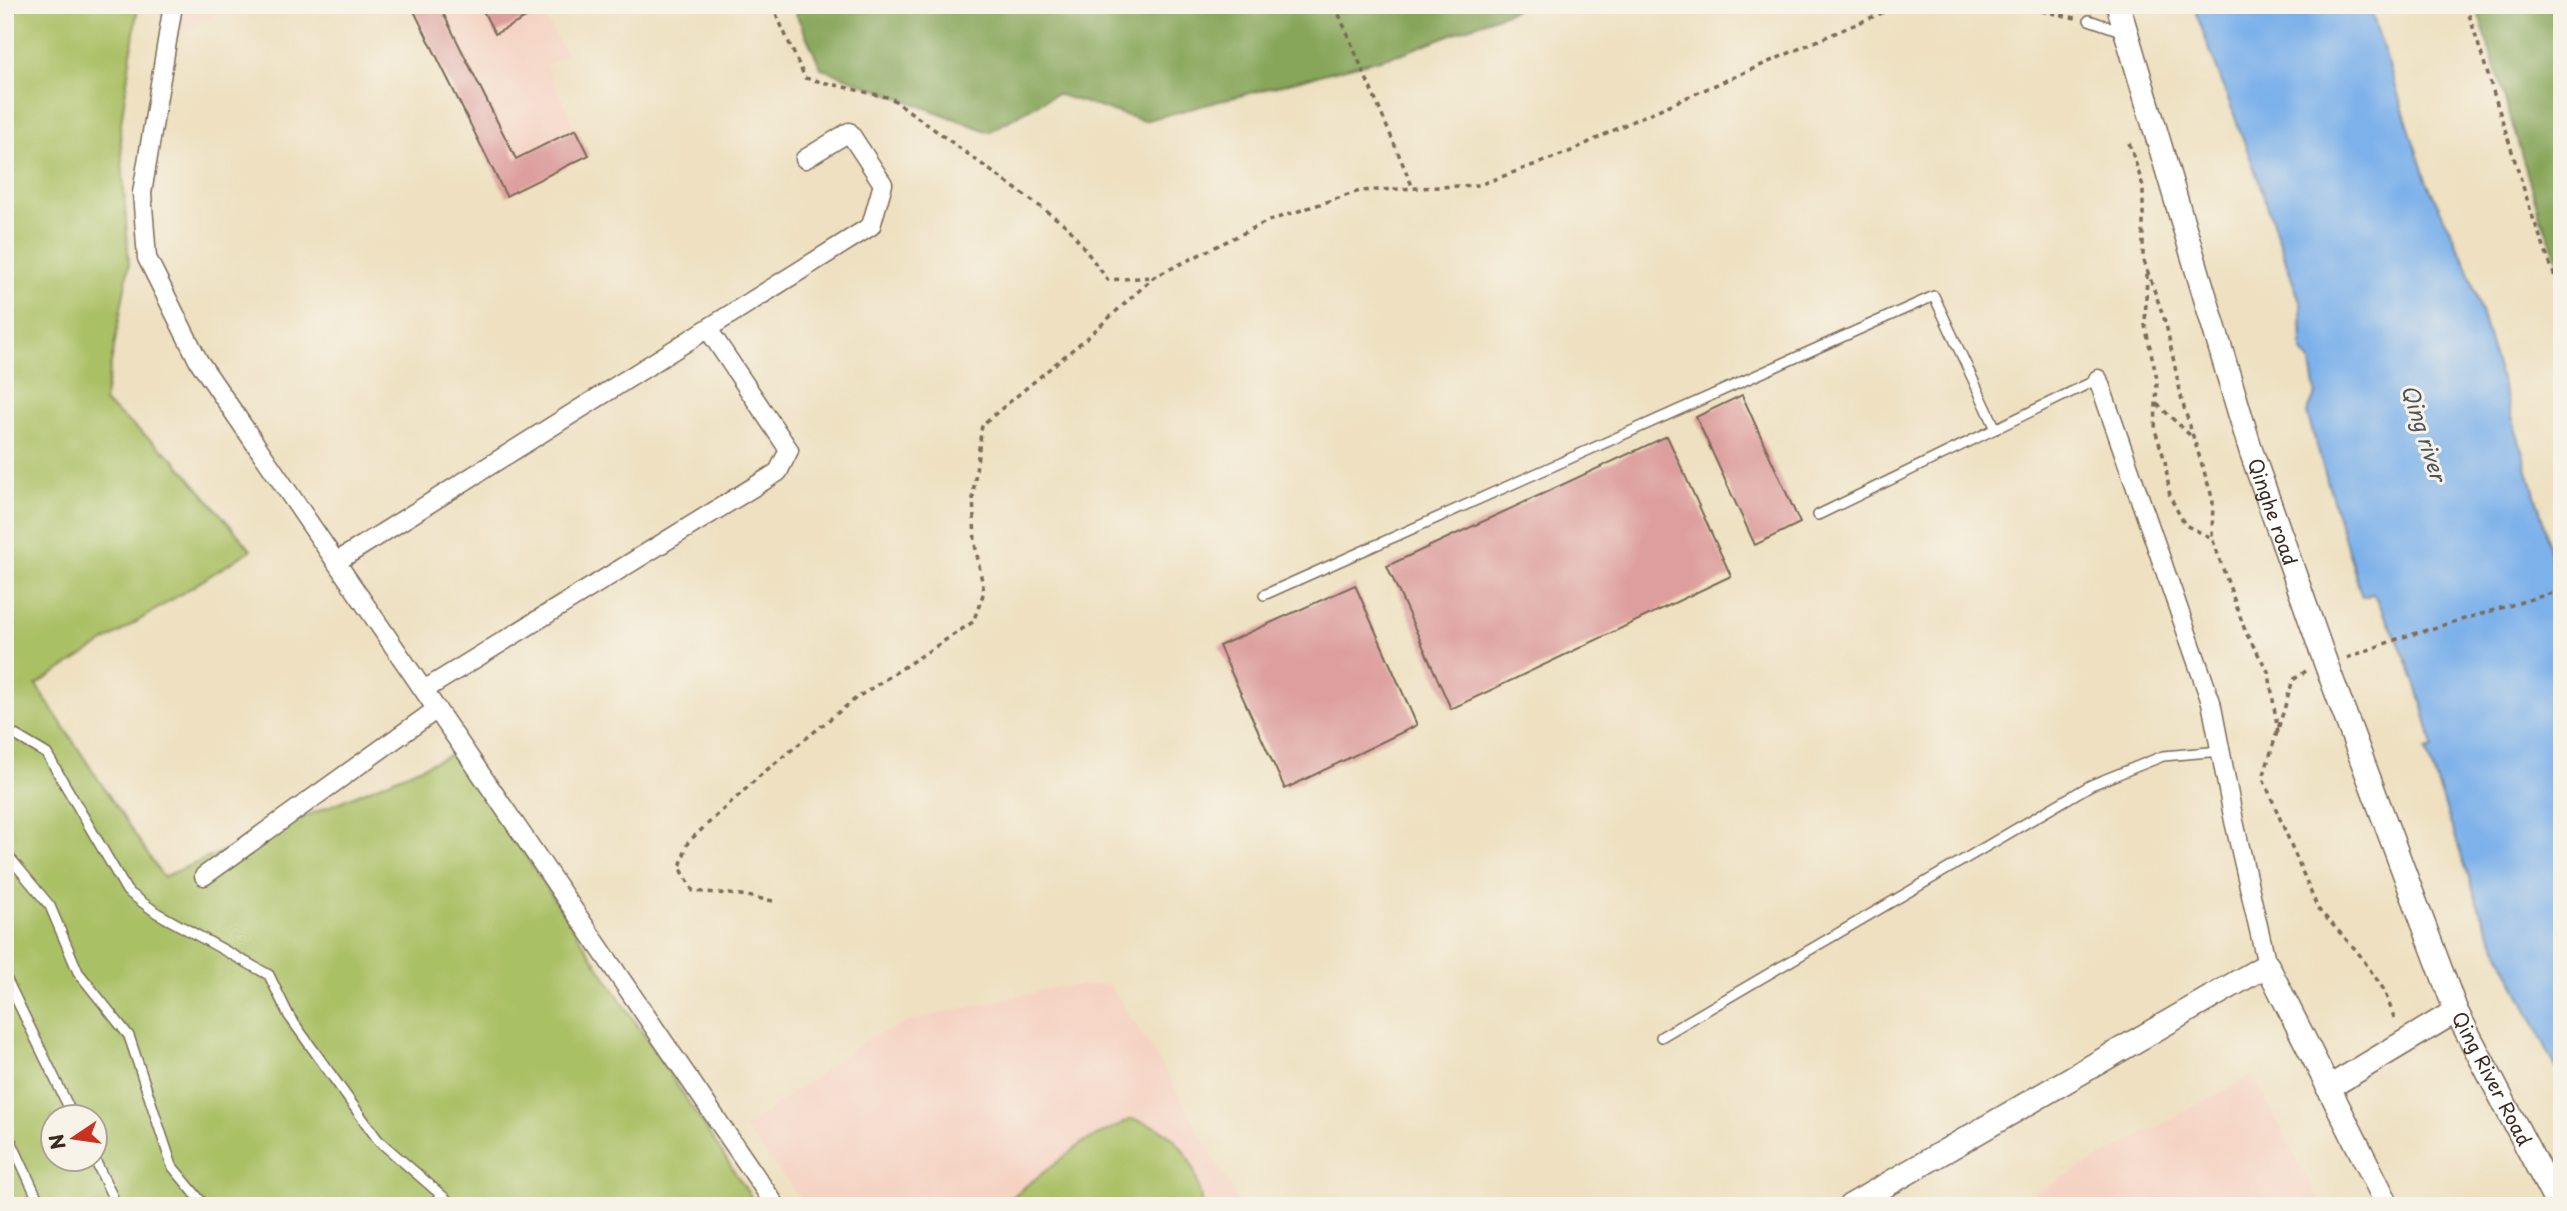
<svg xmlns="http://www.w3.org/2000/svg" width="2567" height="1211" font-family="'Playpen Sans',sans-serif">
	<rect width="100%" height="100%" fill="#f7f3e8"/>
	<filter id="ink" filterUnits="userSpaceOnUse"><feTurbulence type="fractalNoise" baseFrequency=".0143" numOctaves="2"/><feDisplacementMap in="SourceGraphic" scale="14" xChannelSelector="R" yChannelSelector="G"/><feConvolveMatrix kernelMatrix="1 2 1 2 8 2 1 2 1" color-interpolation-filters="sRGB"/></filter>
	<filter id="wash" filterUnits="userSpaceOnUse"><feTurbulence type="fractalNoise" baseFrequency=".00686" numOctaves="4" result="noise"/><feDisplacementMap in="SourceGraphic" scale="28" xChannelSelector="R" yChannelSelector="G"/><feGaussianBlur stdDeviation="1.57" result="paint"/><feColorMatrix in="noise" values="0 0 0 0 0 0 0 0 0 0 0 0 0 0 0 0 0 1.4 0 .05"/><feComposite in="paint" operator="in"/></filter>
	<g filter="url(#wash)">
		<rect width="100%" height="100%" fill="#eee0c0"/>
		<path fill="#f5d2c2" d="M181,5H240L174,36Z
			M411,5H551L541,11L567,55L546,66L589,155L506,196Z
			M1109,984L1163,1067L1241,1206H807L744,1128L866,1040L914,1020L1058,987Z
			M2253,1075L2322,1206H2010Z"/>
		<path fill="#aac065" stroke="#727542" stroke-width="2" fill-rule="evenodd" d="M5,5H138L120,130L129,265L104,402L174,459L251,550L36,685L163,877L457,752L757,1206H5ZM52,1116H94V1158H52Z
			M1131,1119C1179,1128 1196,1160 1202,1206H1000L1082,1143Z"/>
		<path fill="#87a65a" stroke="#61683c" stroke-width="2" d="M792,5H1527L1403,53L1144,121L1056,94L989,132L821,68Z
			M2476,5H2562V270L2540,216Z"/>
		<path fill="#7db1ea" stroke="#5c6e84" stroke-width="2" d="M2193,5H2369L2426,180L2468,268L2545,528L2558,591L2562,619V1080L2482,916L2426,750L2433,748C2422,692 2402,643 2373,594L2362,597L2307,413L2316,393L2311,363L2302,352L2301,305L2260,184Z"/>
		<g id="blocks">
			<path fill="#dd9f9d" d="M411,5H439L516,159L576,129L589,155L506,196Z
				M480,5H551L495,34Z
				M1742,395L1800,523L1755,545L1696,417Z
				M1667,436L1731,576L1451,709L1387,566Z
				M1355,585L1417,725L1285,789L1219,646Z"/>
		</g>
	</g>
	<g filter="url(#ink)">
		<use href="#blocks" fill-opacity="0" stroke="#7a6a57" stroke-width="2"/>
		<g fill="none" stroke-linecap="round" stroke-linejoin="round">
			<defs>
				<path id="lane" d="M2089,20L2124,32
					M1818,515L2098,379
					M1264,595L1934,296L1996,429
					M5,729L47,754L127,891L157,913L269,975L289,1016L378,1140L454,1206
					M5,852L50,906L78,972L129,1036L172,1166L205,1206
					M5,976L73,1116
					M1661,1037L2091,785L2163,756L2221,751
					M5,1128L41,1206
					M94,1158L117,1206"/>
				<path id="street" d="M173,5L142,193L147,258L198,360L776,1206
					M2098,379L2211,702L2234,821L2267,965
					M336,562L871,226L883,184L849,132L805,159
					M424,690L778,472L789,450L708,329
					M204,876L437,709"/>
				<g id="secondary">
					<path id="s1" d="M2118,5L2251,451L2326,664L2456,1011"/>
					<path id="s2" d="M2328,1088L2456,1011L2558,1206"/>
					<path d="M1850,1206L2267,965L2388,1206"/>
				</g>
			</defs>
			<use href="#lane" stroke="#7a6a57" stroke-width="12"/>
			<use href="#street" stroke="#7a6a57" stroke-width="21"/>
			<use href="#secondary" stroke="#7a6a57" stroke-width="26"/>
			<path stroke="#7a6a57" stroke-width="3.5" stroke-dasharray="5 5" stroke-linecap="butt" d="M772,5L805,78L891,98L1068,227L1108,280L1152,277
				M1335,5L1413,188
				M2012,5L2076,18
				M2466,5L2532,215L2562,296
				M2129,143L2143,186V258L2166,324L2182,401L2213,500L2212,538L2246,633L2269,673L2278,733
				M2147,274L2145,325L2157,379L2155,430L2165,461L2170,497L2185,525L2212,538
				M2157,404L2192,437
				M2347,658L2400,638L2562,590
				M2306,671L2293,680L2263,778L2318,909L2357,951L2384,990L2395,1020
				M773,901L741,895L693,891L680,867L688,842L763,773L855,699L973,622L984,592L975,544L973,494L982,425L1090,335L1154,277L1268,221L1360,191L1479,185L1569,152L1637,119L1893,8L1906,5"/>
			<use href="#lane" stroke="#fff" stroke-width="9"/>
			<use href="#street" stroke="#fff" stroke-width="18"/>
			<use href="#secondary" stroke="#fff" stroke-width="23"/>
		</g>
	</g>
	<g text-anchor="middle" stroke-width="6" stroke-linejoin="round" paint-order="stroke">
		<g font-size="19" fill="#3b2a1e" stroke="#f7f3e8">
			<text dy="7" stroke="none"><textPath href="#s1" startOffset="530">Qinghe road</textPath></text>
			<text dy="7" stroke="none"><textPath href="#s2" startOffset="226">Qing River Road</textPath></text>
		</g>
		<g font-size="21" font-style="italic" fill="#4f525b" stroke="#f7f3e8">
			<text transform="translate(2423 433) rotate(72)" y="7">Qing river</text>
		</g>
	</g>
	<rect width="2567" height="1211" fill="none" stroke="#f7f3e8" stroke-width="28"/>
	<g transform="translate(74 1138) rotate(257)"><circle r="33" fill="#f7f3e8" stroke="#aca397" stroke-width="2"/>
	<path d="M0-5L12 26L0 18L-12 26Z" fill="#c8321e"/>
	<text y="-10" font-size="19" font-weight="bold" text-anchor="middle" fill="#3b2a1e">N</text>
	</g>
</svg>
